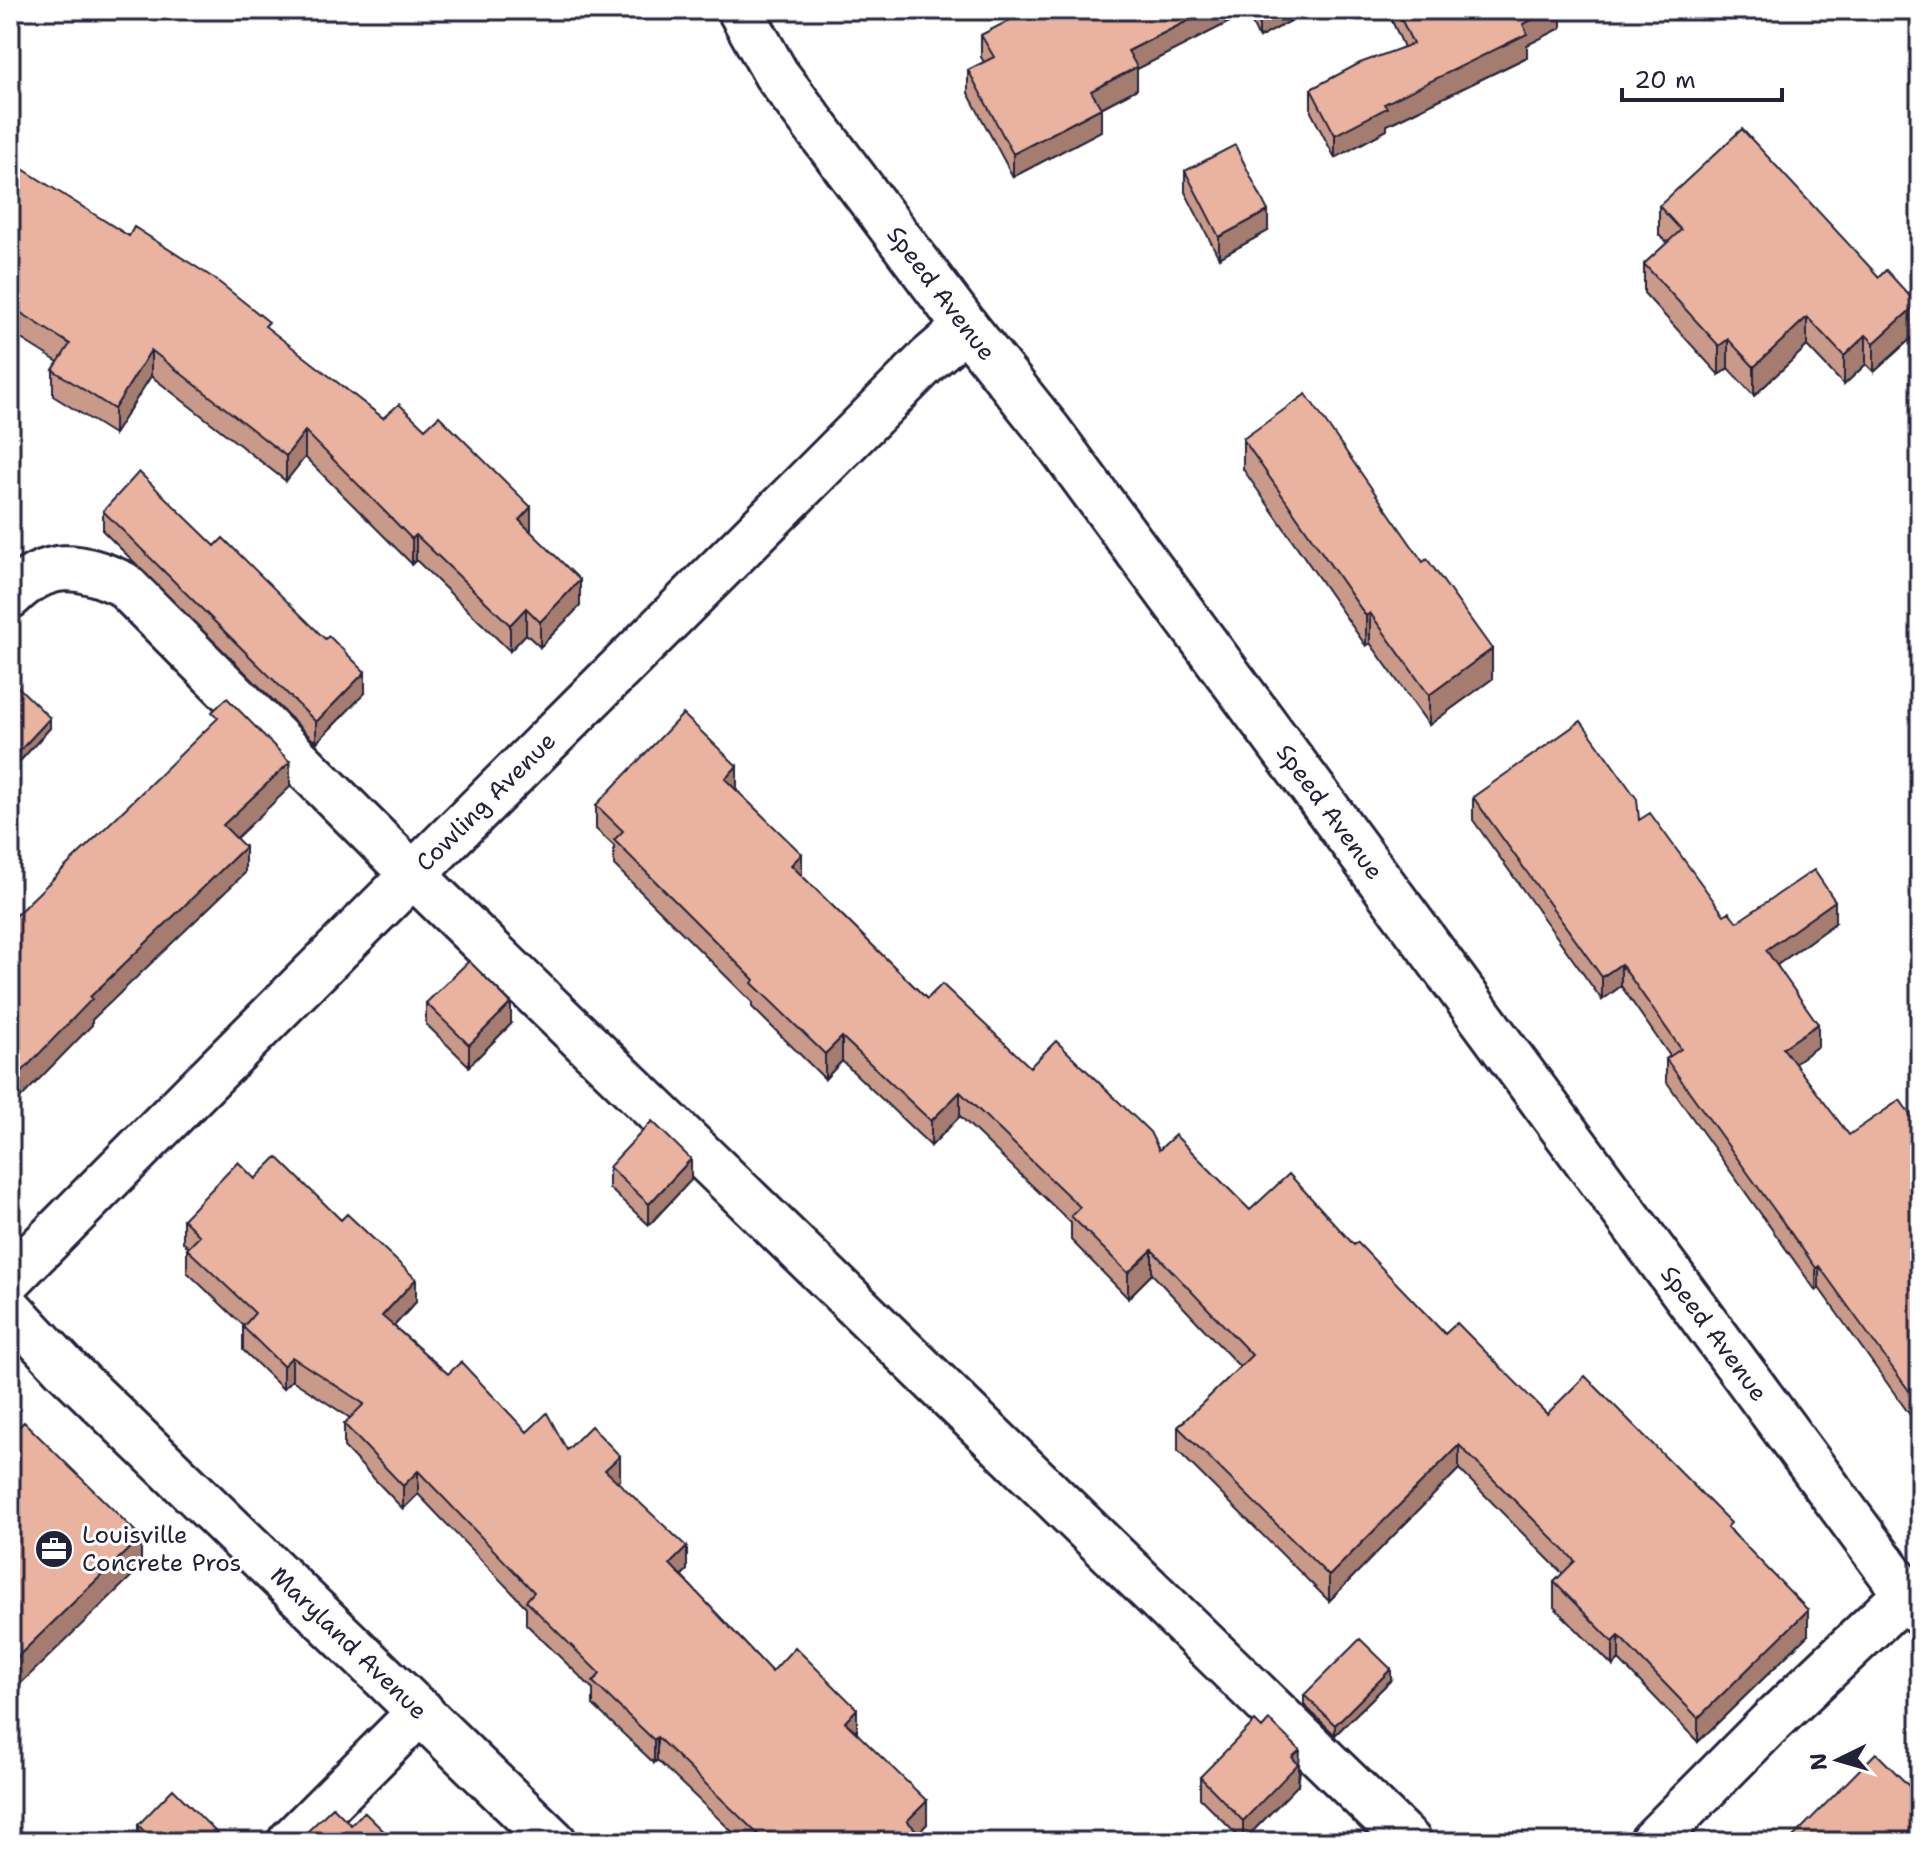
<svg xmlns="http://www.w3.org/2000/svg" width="1930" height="1852" font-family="'Shantell Sans',sans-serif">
	<rect width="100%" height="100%" fill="#fff"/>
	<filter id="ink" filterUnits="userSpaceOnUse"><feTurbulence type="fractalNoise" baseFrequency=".0125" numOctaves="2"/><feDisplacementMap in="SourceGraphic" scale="16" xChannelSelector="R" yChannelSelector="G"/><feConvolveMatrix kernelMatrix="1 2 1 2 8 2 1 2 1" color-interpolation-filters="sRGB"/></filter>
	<g filter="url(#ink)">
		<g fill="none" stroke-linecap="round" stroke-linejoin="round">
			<defs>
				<g id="minor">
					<path id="s1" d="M740,10L776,74L966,327L1049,431L1920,1613"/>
					<path d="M10,596C47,559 79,563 123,584L412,874L1409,1842"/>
					<path id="s2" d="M10,1279C314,970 624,667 929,359L966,327"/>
					<path id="s3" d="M10,1309L64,1367L554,1842"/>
					<path d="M290,1842L421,1711"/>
					<path d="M1652,1842L1768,1725L1906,1594"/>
				</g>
			</defs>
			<use href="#minor" stroke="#22223b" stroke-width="50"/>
			<use href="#minor" stroke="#fff" stroke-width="44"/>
		</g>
		<path fill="#c99a89" stroke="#22223b" stroke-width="2" d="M1047,10H1311L1259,38L1247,13L1137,69V89L1101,108V131L1013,177L968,93V70L984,62L981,57V35L1034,16Z
			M1387,10H1561V28L1527,45V57L1387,125V130L1335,158L1311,112V89L1404,47Z
			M10,161L269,330L531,532L580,606L540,647L526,634L510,651L416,560L412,564L305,457L286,481L151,376L114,434L53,396V370L58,362L10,332Z
			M1185,171L1268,231L1219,258L1185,192Z
			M1659,206L1917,333L1874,372L1866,364L1844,385L1807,346L1754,396L1728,368L1719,375L1644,293V264L1667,243L1659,235Z
			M1243,439L1492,679L1429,725L1370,643L1366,646L1243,469Z
			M103,511L365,693L316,743L103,531Z
			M10,683L50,728L12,770L10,768Z
			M737,790L802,876L927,999L1030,1067L1250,1210L1354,1245L1445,1334L1547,1414L1731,1530L1808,1635L1698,1742L1619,1660L1613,1666L1554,1607V1582L1563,1574L1459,1469L1329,1601L1178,1451V1427L1240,1367L1152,1274L1128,1298L1071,1240V1223L960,1116L931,1146L842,1061L825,1079L752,1007V1002L614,865V846L596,829V805Z
			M1473,797L1639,820L1724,915L1737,922L1835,923L1777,965L1818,1046L1794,1063L1849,1135L1920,1129V1429L1819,1288L1816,1291L1666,1081V1059L1670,1056L1621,986L1602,1000L1473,820Z
			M426,1003L511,1024L469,1066L426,1024Z
			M609,1167L691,1180L649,1225L609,1188Z
			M255,1179L416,1302L394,1326L448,1374L527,1432L567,1450L620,1479L617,1482L687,1570L681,1576L772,1672L857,1733L927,1824L919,1832L928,1842H743L657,1760L654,1763L593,1705V1689L526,1624V1607L418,1494L403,1509L344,1447V1424L350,1418L292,1380L283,1389L243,1350V1327L244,1326L187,1272V1249L189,1248L183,1242V1219Z
			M1391,1680L1335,1735L1304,1705V1695Z
			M1300,1771L1298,1785L1243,1841L1200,1798V1777Z
			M138,1825L219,1842H138Z"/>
		<path fill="#a47d6f" stroke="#22223b" stroke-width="2" d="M1209,10H1247V13L1137,69V89L1091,113V91L1128,51Z
			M1270,10H1311L1259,38V16Z
			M1552,10H1561V28L1527,45V57L1387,125V130L1335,158V135L1384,104L1523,24Z
			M1101,108V131L1013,177V154Z
			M1268,211V231L1219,258V237Z
			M1917,304V333L1874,372V343Z
			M1807,317V346L1754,396V367Z
			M1866,335V364L1844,385V356Z
			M1728,339V368L1719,375V346Z
			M151,350V376L114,434V409Z
			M305,431V457L286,481V456Z
			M531,507V533L519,520Z
			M416,535V560L412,564V539Z
			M580,580V606L540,647V622Z
			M526,608V634L510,651V625Z
			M1370,613V643L1366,646V616Z
			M1492,649V679L1429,725V695Z
			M365,672V693L316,743V722Z
			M50,718V728L12,770V759Z
			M290,762V787L223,851V825Z
			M737,766V791L725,779Z
			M245,847V873L92,1020V1025L10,1109V1084L90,997Z
			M802,854V878L791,865Z
			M1835,901V923L1766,973V950Z
			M1621,964V986L1602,1000V977Z
			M511,1003V1024L469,1066V1045Z
			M1818,1024V1046L1783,1071V1048Z
			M842,1037V1061L825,1079V1054Z
			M960,1092V1116L931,1146V1121Z
			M691,1159V1180L649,1225V1204Z
			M1152,1250V1274L1128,1298V1273Z
			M1819,1266V1288L1816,1291V1268Z
			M416,1279V1302L382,1339V1316Z
			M292,1357V1380L283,1389V1366Z
			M1459,1445V1469L1329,1601V1576Z
			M620,1456V1479L605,1493V1470Z
			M418,1471V1494L403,1509V1486Z
			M141,1537V1567L10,1694V1664Z
			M687,1547V1570L670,1587V1564Z
			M1808,1610V1635L1698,1742V1718Z
			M1619,1636V1660L1613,1666V1642Z
			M1391,1669V1680L1335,1735V1725Z
			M857,1709V1732L845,1722Z
			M657,1737V1760L654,1763V1740Z
			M1300,1750L1298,1785L1243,1841V1821L1292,1757Z
			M927,1801V1824L910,1842L907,1821Z"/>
		<path fill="#eab39f" stroke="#22223b" stroke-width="2" d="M1029,10H1032L1034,16L1047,10H1209L1128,51L1137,67L1091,91L1101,108L1013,154L968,70L994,57L981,35Z
			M1256,10H1270L1259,16Z
			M1397,10H1552L1523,24L1527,34L1384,104L1387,108L1335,135L1311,89L1360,63L1413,44Z
			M1742,129L1879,277L1886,270L1917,304L1874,343L1866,335L1844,356L1807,317L1754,367L1728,339L1719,346L1644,264L1681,230L1659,206Z
			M1235,145L1268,211L1219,237L1185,171Z
			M10,161L129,236L134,227L215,279L269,322L265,326L383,418L399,404L425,429L439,416L531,507L519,520L580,580L540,622L526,608L510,625L416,535L412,539L305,431L286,456L151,350L114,409L53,370L70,344L10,306Z
			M1306,394L1423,562L1427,559L1492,649L1429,695L1370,613L1366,616L1243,439Z
			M139,472L215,546L223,538L325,639L329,636L365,672L316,722L103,511Z
			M12,681L50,718L12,759L10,757V683Z
			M227,698L290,762L223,825L245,847L90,997L92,999L10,1084V909L16,915L218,718L212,712Z
			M683,714L737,766L725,779L802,854L791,865L927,999L942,984L1030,1067L1056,1041L1150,1132L1159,1150L1175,1135L1250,1210L1289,1174L1354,1245L1357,1242L1445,1334L1457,1323L1547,1414L1585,1376L1731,1523L1727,1527L1808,1610L1698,1718L1619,1636L1613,1642L1554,1582L1575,1561L1459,1445L1329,1576L1178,1427L1252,1355L1152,1250L1128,1273L1071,1216L1080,1207L960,1092L931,1121L842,1037L825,1054L752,983L754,980L614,840L623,831L596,805Z
			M1581,721L1637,799L1639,820L1650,813L1724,915L1729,912L1737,922L1814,870L1835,901L1766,950L1818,1024L1783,1048L1849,1135L1900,1100L1920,1129V1406L1819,1266L1816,1268L1666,1059L1681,1049L1621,964L1602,977L1473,797Z
			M469,961L511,1003L469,1045L426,1003Z
			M652,1121L691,1159L649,1204L609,1167Z
			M277,1157L341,1220L347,1214L416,1279L382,1316L448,1374L461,1362L527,1432L547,1413L567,1450L591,1426L620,1456L605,1470L687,1547L670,1564L772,1672L795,1647L857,1709L845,1722L927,1801L907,1821L928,1842H766L657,1737L654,1740L593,1682L600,1674L526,1601L534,1592L418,1471L403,1486L344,1424L364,1404L292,1357L283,1366L243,1327L255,1313L187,1249L200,1236L183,1219L238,1162L255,1179Z
			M24,1422L141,1537L10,1664V1435Z
			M1360,1639L1391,1669L1335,1725L1304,1695Z
			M1269,1720L1300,1750L1292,1757L1298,1764L1243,1821L1200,1777L1255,1721L1262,1728Z
			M1876,1753L1920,1797V1842H1788Z
			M173,1789L219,1835L214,1842H155L138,1825Z
			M333,1807L351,1825L364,1812L395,1842H287L291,1839L307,1832Z
			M1298,1832L1309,1842H1288Z"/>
	</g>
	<defs>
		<symbol id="office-disc" viewBox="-11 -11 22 22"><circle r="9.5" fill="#22223b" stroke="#fff"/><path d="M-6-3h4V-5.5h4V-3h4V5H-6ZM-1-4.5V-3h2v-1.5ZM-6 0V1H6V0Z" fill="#fff"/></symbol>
	</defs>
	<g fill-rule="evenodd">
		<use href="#office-disc" x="32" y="1527" width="44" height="44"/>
	</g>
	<g text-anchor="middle" stroke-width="6" stroke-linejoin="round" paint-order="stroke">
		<g font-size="24" fill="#22223b" stroke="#fff">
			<text dy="8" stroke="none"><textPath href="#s1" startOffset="348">Speed Avenue</textPath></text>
			<text dy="8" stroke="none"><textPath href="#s2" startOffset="674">Cowling Avenue</textPath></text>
			<text dy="8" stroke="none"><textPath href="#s1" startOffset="996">Speed Avenue</textPath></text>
			<text dy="8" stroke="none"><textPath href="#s1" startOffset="1644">Speed Avenue</textPath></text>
			<text dy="8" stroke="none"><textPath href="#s3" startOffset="476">Maryland Avenue</textPath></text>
		</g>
		<g font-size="24" fill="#22223b" stroke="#fff" text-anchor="start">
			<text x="82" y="1543">Louisville<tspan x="82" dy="28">Concrete Pros</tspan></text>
		</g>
	</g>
	<rect width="1930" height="1852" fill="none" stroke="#fff" stroke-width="40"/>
	<rect x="20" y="20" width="1890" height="1812" fill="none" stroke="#22223b" stroke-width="3" filter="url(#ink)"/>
	<g transform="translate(1838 1760) rotate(265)" stroke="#ffffff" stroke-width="6" paint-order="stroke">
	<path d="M0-6L14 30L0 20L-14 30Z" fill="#22223b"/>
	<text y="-12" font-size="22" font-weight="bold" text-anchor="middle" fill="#22223b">N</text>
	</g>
	<path d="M1622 88v12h160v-12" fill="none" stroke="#22223b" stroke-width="4"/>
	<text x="1634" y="88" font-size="24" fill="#22223b" stroke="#ffffff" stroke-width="6" paint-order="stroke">20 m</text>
</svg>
